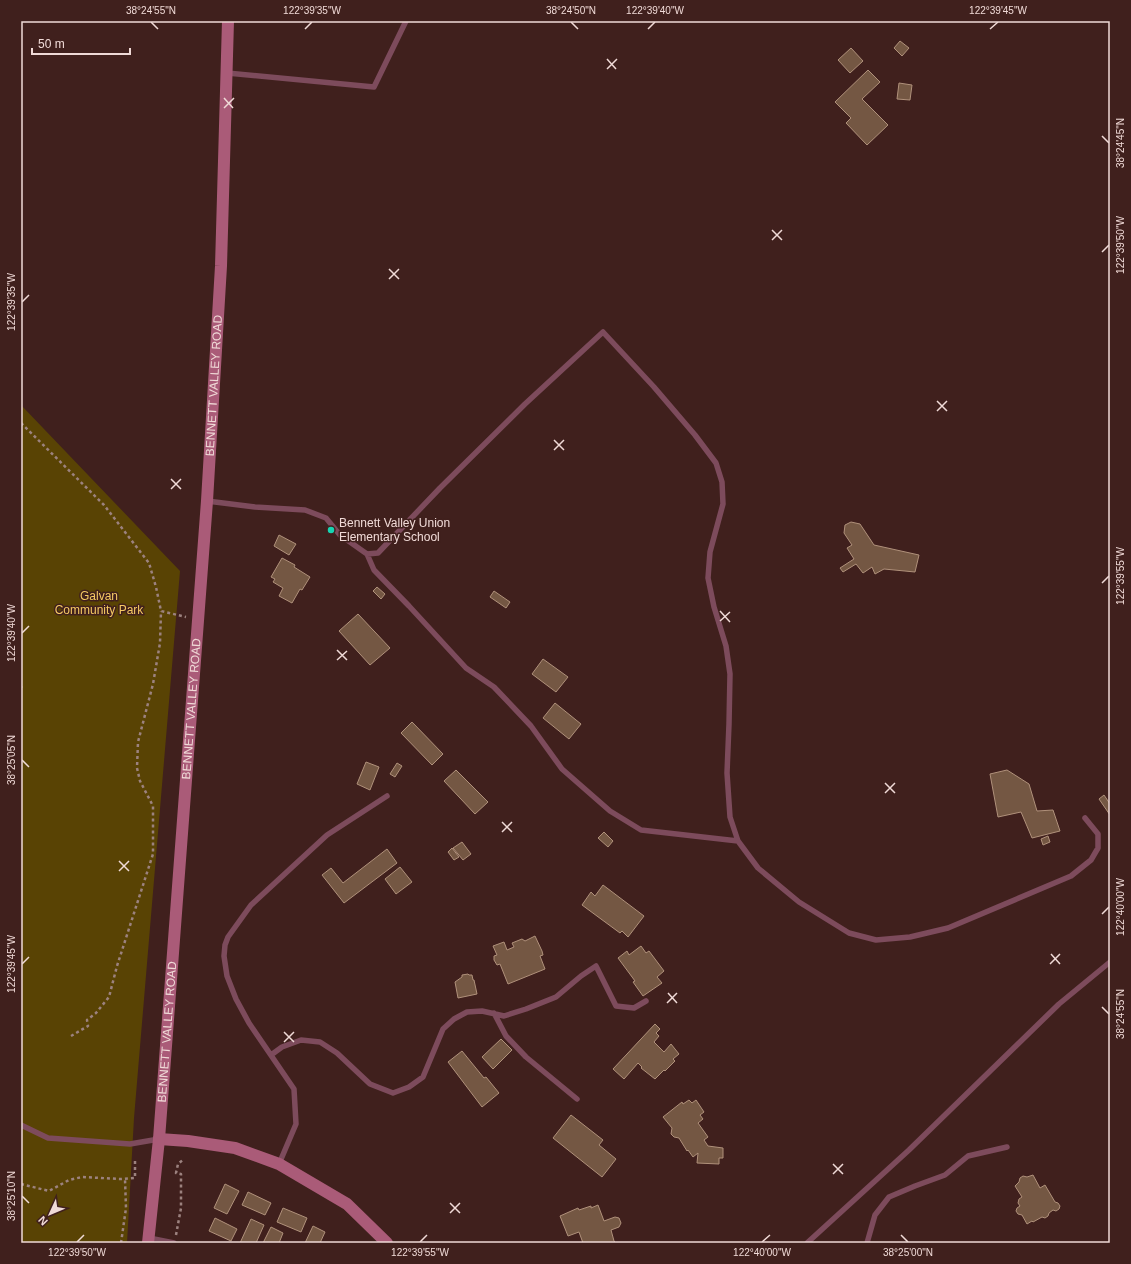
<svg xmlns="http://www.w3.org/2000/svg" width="1131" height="1264" font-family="Helvetica,sans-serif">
	<rect width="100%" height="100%" fill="#40201d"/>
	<path fill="#594304" d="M21,405L180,571L134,1118L127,1243H21Z"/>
	<path fill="#745743" stroke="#b0917b" d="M900,41L909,48L902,56L894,48Z
		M851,48L863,61L850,73L838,60Z
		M868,70L880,82L862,99L888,125L867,145L846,123L851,118L835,102Z
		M899,83L912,85L910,100L897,99Z
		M851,522L860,524L874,545L919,555L915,572L884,569L875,574L872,567L863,573L856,564L843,572L840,568L854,559L847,548L852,545L844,533L845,525Z
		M279,535L296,544L289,555L274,546Z
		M282,558L295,565L294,567L310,577L302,590L300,589L292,603L279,596L283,588L273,582L275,579L271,577Z
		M377,587L385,594L381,599L373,591Z
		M494,591L510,602L506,608L490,597Z
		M358,614L390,648L370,665L339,631Z
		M543,659L568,677L556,692L532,674Z
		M555,703L581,724L569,739L543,718Z
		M412,722L443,754L432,765L401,733Z
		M366,762L379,767L370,790L357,784Z
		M397,763L402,766L395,777L390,774Z
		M456,770L488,802L475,814L444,781Z
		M1007,770L1029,784L1037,811L1053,810L1060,831L1032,838L1021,812L998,817L990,774Z
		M1104,795L1110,804V815L1099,799Z
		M604,832L613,841L608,847L598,838Z
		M1048,836L1050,842L1043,845L1041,839Z
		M462,842L471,854L463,860L453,848Z
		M452,848L459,857L454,860L448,852Z
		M387,849L397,863L344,903L322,875L331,868L343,883Z
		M400,867L412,882L396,894L385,879Z
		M603,885L644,916L628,937L622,931L620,933L582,905L591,892L595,896Z
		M535,936L542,951L543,955L540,956L545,969L508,984L500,964L497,965L494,960V956L497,955L493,946L504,942L507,950L514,947L512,943L522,939L525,941Z
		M641,946L646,953L649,951L664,971L657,977L662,983L643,996L633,982L635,981L618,958L627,951L629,955Z
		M468,974L469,975H472L473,980H474L477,994L458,998L455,982L462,977V975Z
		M655,1024L660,1029L656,1033L659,1036L654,1042L664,1052L671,1044L679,1054L673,1059L675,1061L665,1071L664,1070L655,1079L641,1068L642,1067L638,1063L624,1079L613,1069Z
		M501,1039L512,1050L493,1069L482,1057Z
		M462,1051L484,1078L486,1077L499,1093L482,1107L448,1062Z
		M689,1100L692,1103L696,1100L704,1112L700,1115L703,1119L698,1123L708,1137L704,1140L708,1146L723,1148V1158H719V1164L697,1163L698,1153L693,1157L688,1150L687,1151L679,1138L674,1137L671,1134L672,1128L663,1117L682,1102L683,1104Z
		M571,1115L603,1140L599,1145L616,1159L602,1177L553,1138Z
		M1033,1175L1040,1188L1045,1185L1055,1202L1058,1203L1060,1206L1059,1209L1056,1211L1053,1210L1049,1213L1048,1216L1045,1218L1042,1217L1033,1222L1032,1221L1027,1224L1022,1215L1018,1214L1016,1211L1017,1208L1020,1206L1018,1203L1019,1199L1022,1197L1015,1186L1019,1182L1020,1178L1023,1176L1027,1177Z
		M225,1184L239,1191L227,1214L214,1208Z
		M248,1192L271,1203L265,1215L242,1205Z
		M598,1205L604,1221L615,1217L619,1218L621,1223L619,1227L611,1230L614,1241L616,1243H583L579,1232L568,1236L560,1216L578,1208L579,1210L591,1206V1208Z
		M283,1208L307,1218L301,1232L277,1222Z
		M215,1218L237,1229L231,1241L209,1231Z
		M251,1219L264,1225L256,1243H240Z
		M313,1226L325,1232L320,1243H305Z
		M271,1227L283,1233L279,1243H263Z"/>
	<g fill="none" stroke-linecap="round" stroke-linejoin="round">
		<path stroke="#9c827f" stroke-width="2.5" stroke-dasharray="3 3" stroke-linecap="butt" d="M21,423L104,505L149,563L156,587L161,611L186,617
			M21,687L22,688
			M71,1036L88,1026L87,1020L96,1013L109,997L117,966L153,854V806L140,781L137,768L138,742L153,684L160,643L161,611
			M21,1184L49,1191L69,1180L82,1177L121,1179L135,1178V1160
			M176,1235L181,1208V1174L176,1173L178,1164L184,1159
			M121,1243L126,1208L125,1179"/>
		<path stroke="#7d4b5c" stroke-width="5.5" d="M227,73L374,87L406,21
			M207,501L255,507L305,510L326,518L340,535L367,554L378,553L440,488L525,404L603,332L654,387L695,435L716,463L722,482L723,504L710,552L708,578L714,607L726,646L730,674L729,724L727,773L730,817L738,841L758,868L799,902L849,933L876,940L910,937L948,928L1071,876L1091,860L1098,848V834L1085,818
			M367,554L374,570L409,606L466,668L494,687L531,726L562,769L610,811L641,830L738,841
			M494,1013L506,1036L526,1057L577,1099
			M271,1055L282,1047L301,1040L320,1042L337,1053L370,1084L393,1093L409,1087L423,1077L443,1029L454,1019L467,1012L482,1011L504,1016L526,1009L556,997L581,976L596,966L616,1006L634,1008L646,1001
			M21,1125L48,1138L130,1144L159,1139
			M279,1164L296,1124L294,1089L249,1023L236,999L227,976L224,956L225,945L228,937L251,905L327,835L387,796
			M149,1238L174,1243
			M807,1243L909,1150L1059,1004L1110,962
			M867,1243L875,1215L889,1197L915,1186L945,1175L968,1156L1007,1147"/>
		<g stroke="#aa5b78" stroke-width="12">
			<path d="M159,1139L188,1141L235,1148L279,1164L347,1204L387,1243"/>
			<path id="s1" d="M148,1243L159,1139L207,501L221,266L228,21"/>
		</g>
	</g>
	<path fill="none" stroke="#f0dad7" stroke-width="1.5" d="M151,22L158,29M571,22L578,29M305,29L312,22M648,29L655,22M990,29L998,22M607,59L616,69M607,69L617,59M224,98L233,108M224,108L234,98M1102,136L1109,143M772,230L782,240M772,240L782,230M1102,252L1109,245M389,269L399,279M389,279L399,269M22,302L29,295M937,401L947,411M937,411L947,401M554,440L564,450M554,450L564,440M171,479L181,489M171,489L181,479M1102,583L1109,576M720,611L730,622M720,621L730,612M22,633L29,626M337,650L347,660M337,660L347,651M22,760L29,767M885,783L895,793M885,793L895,783M502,822L512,832M502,832L512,822M119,861L129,871M119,871L129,861M1102,914L1109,907M1051,954L1060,964M22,964L29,957M1050,964L1060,954M668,993L677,1003M667,1003L677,993M1102,1007L1109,1014M284,1032L294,1042M284,1042L294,1032M833,1164L843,1174M833,1174L843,1164M22,1196L29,1203M450,1203L460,1213M450,1213L460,1203M901,1235L908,1242M77,1242L84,1235M420,1242L427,1235M762,1242L770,1235"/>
	<circle fill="#16d5b3" stroke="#40201d" stroke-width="1.5" cx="331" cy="530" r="4"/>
	<g text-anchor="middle" stroke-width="3" stroke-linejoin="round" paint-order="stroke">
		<g font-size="12" fill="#f0dad7" stroke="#40201d">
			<text dy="4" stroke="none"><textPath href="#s1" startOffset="860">BENNETT VALLEY ROAD</textPath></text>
			<text dy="4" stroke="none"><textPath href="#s1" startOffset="536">BENNETT VALLEY ROAD</textPath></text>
			<text dy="4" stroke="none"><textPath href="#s1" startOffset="212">BENNETT VALLEY ROAD</textPath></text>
		</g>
		<g font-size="12" fill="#f0dad7" stroke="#40201d" text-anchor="start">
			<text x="339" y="527">Bennett Valley Union<tspan x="339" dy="14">Elementary School</tspan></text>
		</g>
		<g font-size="12" fill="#f5c963" stroke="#40201d">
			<text x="99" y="600">Galvan<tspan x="99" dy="14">Community Park</tspan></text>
		</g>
	</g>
	<rect width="1131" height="1264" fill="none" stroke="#40201d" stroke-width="44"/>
	<g transform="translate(50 1214) rotate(226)" stroke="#40201d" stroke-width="3" paint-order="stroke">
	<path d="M0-3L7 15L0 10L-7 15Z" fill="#f0dad7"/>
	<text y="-6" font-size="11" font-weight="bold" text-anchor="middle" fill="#f0dad7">N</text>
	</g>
	<path d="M32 48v6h98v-6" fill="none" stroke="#f0dad7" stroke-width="2"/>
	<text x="38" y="48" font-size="12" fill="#f0dad7" stroke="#40201d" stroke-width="3" paint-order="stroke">50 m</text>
	<rect x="22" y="22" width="1087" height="1220" fill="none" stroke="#f0dad7" stroke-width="1.5"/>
	<g font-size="10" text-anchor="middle" fill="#f0dad7">
		<text x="151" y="14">38°24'55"N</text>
		<text x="312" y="14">122°39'35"W</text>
		<text x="571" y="14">38°24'50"N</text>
		<text x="655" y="14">122°39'40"W</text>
		<text x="998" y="14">122°39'45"W</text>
		<text transform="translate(1120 143) rotate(-90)" y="4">38°24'45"N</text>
		<text transform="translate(1120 245) rotate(-90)" y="4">122°39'50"W</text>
		<text transform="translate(11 302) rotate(-90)" y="4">122°39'35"W</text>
		<text transform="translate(1120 576) rotate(-90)" y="4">122°39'55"W</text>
		<text transform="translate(11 633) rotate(-90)" y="4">122°39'40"W</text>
		<text transform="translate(11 760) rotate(-90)" y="4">38°25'05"N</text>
		<text transform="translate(1120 907) rotate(-90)" y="4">122°40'00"W</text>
		<text transform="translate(11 964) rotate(-90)" y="4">122°39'45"W</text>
		<text transform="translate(1120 1014) rotate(-90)" y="4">38°24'55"N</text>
		<text transform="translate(11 1196) rotate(-90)" y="4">38°25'10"N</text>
		<text x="77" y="1256">122°39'50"W</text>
		<text x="420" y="1256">122°39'55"W</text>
		<text x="762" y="1256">122°40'00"W</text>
		<text x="908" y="1256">38°25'00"N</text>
	</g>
</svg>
